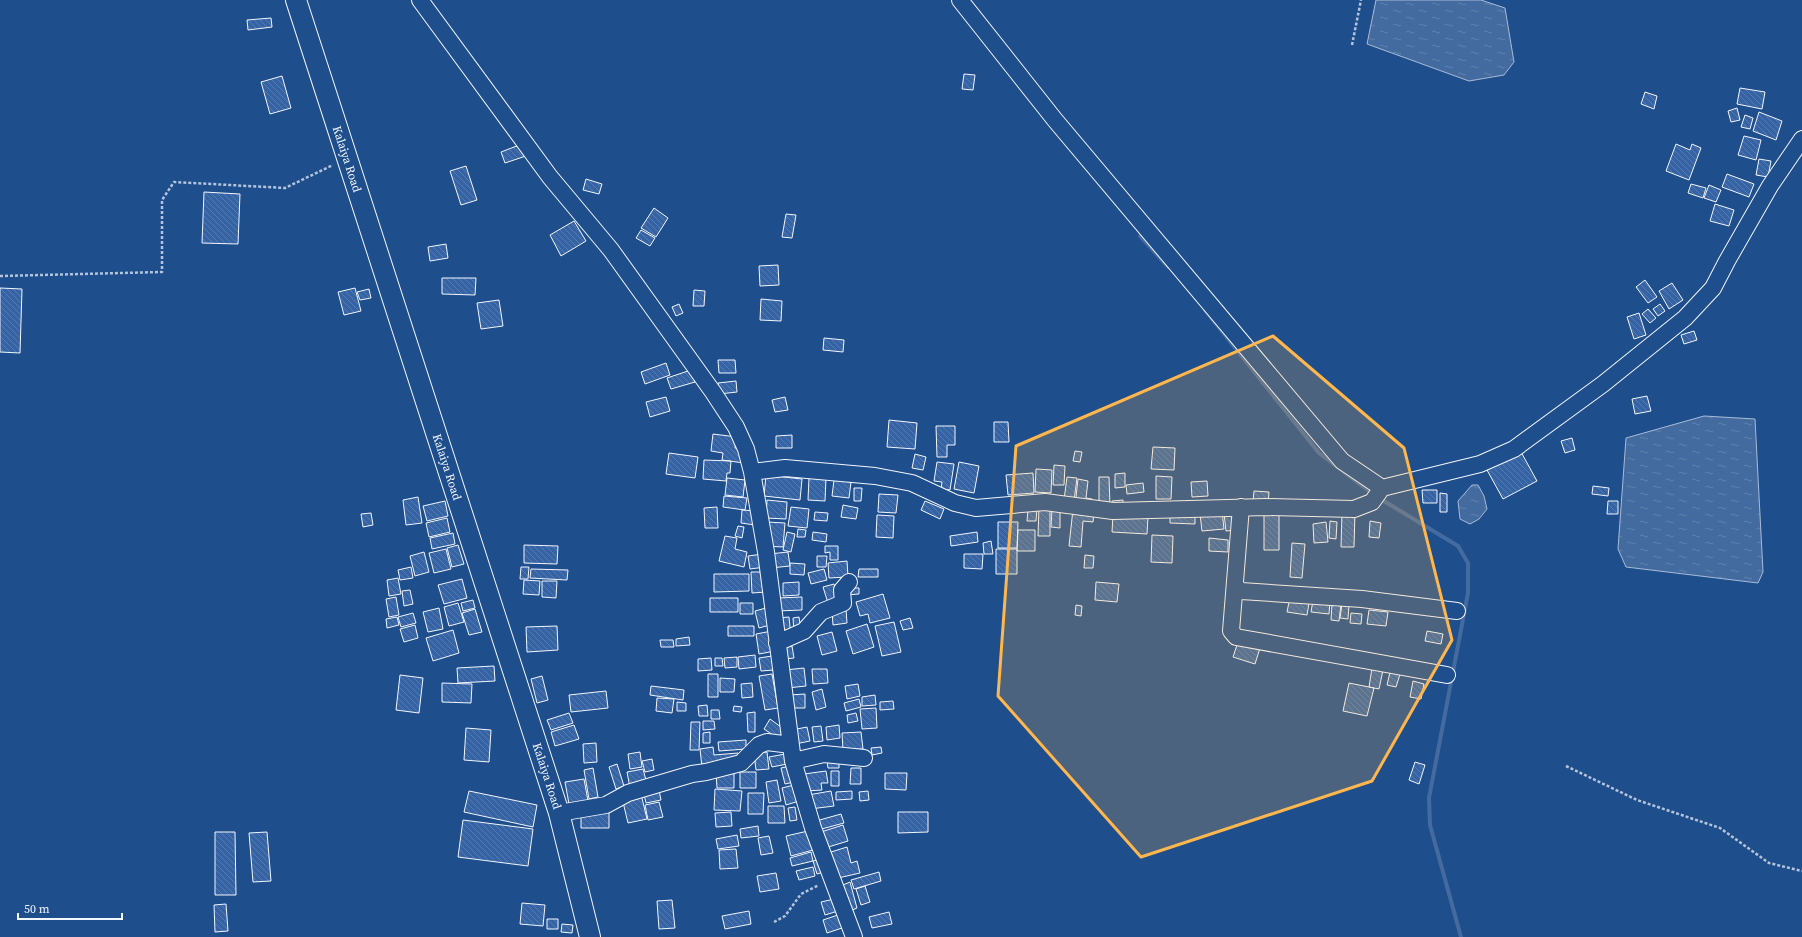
<svg xmlns="http://www.w3.org/2000/svg" width="1802" height="937" font-family="'Source Serif 4',serif">
	<defs>
		<pattern id="water-ripples" width="26" height="14" patternUnits="userSpaceOnUse"><rect width="26" height="14" fill="#446ba0"/><path d="M2 4q2-2 4 0t4 0M15 11q2-2 4 0t4 0" fill="none" stroke="#5f81ae"/></pattern>
		<pattern id="building-back-hatch" width="6" height="6" patternUnits="userSpaceOnUse"><rect width="6" height="6" fill="#3563a3"/><path d="M-1 5l2 2M0 0l6 6M5-1l2 2" fill="none" stroke="#537ab1"/></pattern>
	</defs>
	<rect width="100%" height="100%" fill="#1f4e8c"/>
	<path fill="url(#water-ripples)" stroke="#a8bbd7" d="M1376,0H1481L1505,8L1514,62L1504,75L1469,81L1367,44Z
		M1704,416L1755,419L1763,572L1758,583L1626,567L1618,549L1626,438Z
		M1472,485H1478L1484,496L1487,509L1479,519L1470,524L1460,519L1458,501Z"/>
	<g fill="none" stroke-linecap="round" stroke-linejoin="round">
		<path stroke="#446ba0" stroke-width="4" d="M1140,236L1168,267
			M1205,310L1319,453L1373,494
			M1379,498L1458,546L1468,563V593L1429,798L1430,825L1461,937"/>
	</g>
	<path fill="url(#building-back-hatch)" stroke="#f2f6ff" d="M271,18L272,27L248,30L247,20Z
		M964,74L975,75L973,90L962,89Z
		M282,76L291,108L270,114L261,82Z
		M1740,88L1765,92L1762,109L1737,104Z
		M1645,92L1657,96L1654,109L1641,104Z
		M1737,108L1740,120L1731,122L1728,111Z
		M1759,112L1782,121L1776,140L1753,131Z
		M1745,115L1753,118L1750,129L1741,127Z
		M1744,136L1761,140L1756,160L1738,155Z
		M522,144L526,156L505,163L501,152Z
		M1676,144L1690,150L1692,144L1701,148L1689,180L1666,171Z
		M1759,159L1771,161L1768,177L1756,175Z
		M466,166L477,200L461,205L450,171Z
		M1727,174L1754,184L1749,197L1722,187Z
		M586,179L602,184L599,194L583,190Z
		M1691,184L1706,188L1703,198L1688,193Z
		M1709,185L1721,190L1716,202L1704,198Z
		M204,192L240,194L238,244L202,243Z
		M1715,204L1734,210L1729,226L1710,221Z
		M654,208L668,218L656,237L641,228Z
		M786,214L796,215L792,238L782,237Z
		M574,221L586,241L561,256L550,235Z
		M641,230L655,238L650,246L636,238Z
		M446,244L448,258L430,261L428,247Z
		M778,265L779,285L760,286L759,266Z
		M442,278H476L475,295L442,294Z
		M1645,280L1657,297L1648,303L1636,287Z
		M1672,283L1683,300L1669,309L1659,291Z
		M0,288L22,289L20,353L0,352Z
		M355,288L361,311L344,315L338,292Z
		M369,289L371,298L360,300L357,292Z
		M694,290L705,291L704,306H693Z
		M761,299L782,301L781,321L760,320Z
		M499,300L503,326L481,329L477,303Z
		M679,304L683,313L676,316L672,307Z
		M1660,304L1665,311L1658,316L1653,309Z
		M1648,309L1656,318L1650,323L1642,314Z
		M1639,313L1646,335L1634,339L1627,317Z
		M1694,331L1697,340L1684,344L1681,335Z
		M824,338L844,340L843,352L823,350Z
		M718,360H735L736,373H719Z
		M666,363L670,375L645,384L641,372Z
		M691,370L695,382L671,389L667,378Z
		M736,381L737,392L719,394L718,383Z
		M1647,396L1651,411L1635,414L1632,399Z
		M666,397L670,411L650,417L646,402Z
		M785,397L788,410L775,412L772,400Z
		M889,420L917,423L915,449L887,447Z
		M994,422H1008L1009,442H994Z
		M936,426H955V445H947V457H937Z
		M713,434L737,437L735,448L746,449L744,463L722,460L723,453L711,451Z
		M792,435V448H776V436Z
		M1572,438L1575,450L1565,453L1561,441Z
		M1153,447L1175,448L1174,470L1151,469Z
		M1075,451L1082,452L1080,462L1073,461Z
		M1521,452L1537,481L1503,499L1487,470Z
		M669,453L698,457L695,478L666,474Z
		M915,454L926,457L923,470L912,468Z
		M704,460L731,461L730,473H727L726,481L703,479Z
		M937,462L954,464L950,490L941,489L942,482L934,481Z
		M959,462L979,466L974,493L954,489Z
		M1054,465L1065,466L1064,485H1053Z
		M1036,469L1052,470L1051,493L1035,492Z
		M1033,473L1034,493L1008,495L1006,475Z
		M1125,473V487L1115,488V474Z
		M766,475L802,479L800,500L764,496Z
		M1156,476L1172,477L1171,499H1156Z
		M1067,477L1077,478L1074,501L1064,500Z
		M1099,477H1109L1110,506H1099Z
		M727,478L745,480L743,497L725,495Z
		M809,478H826L825,501L808,500Z
		M1078,479L1088,481L1086,498L1092,499L1091,508L1075,506Z
		M834,480L851,482L849,498L832,496Z
		M1207,481L1208,496L1192,497L1191,482Z
		M1143,483L1144,492L1127,494L1126,485Z
		M1593,486L1609,488L1608,496L1592,494Z
		M854,488H862L861,501H854Z
		M1422,490H1437V503H1423Z
		M1254,491L1269,492L1268,504L1253,502Z
		M1440,493L1447,494V512H1440Z
		M879,494L898,495L896,513L878,512Z
		M724,496L747,498L745,510L723,507Z
		M418,497L422,523L406,525L403,500Z
		M767,500L787,502L786,519L766,518Z
		M1123,500V507L1112,508V501Z
		M445,501L448,516L427,521L423,506Z
		M925,501L944,509L940,519L921,510Z
		M1608,501H1618V514H1607Z
		M843,505L858,508L856,519L841,517Z
		M1039,506H1050V536H1038Z
		M717,507L718,528H705L704,508Z
		M791,507L809,509L807,528L788,526Z
		M1028,509H1037L1036,521H1027Z
		M1052,509H1060V528L1051,527Z
		M1073,509L1094,511L1093,522L1083,521L1081,547L1069,546Z
		M742,510L756,511L755,525L741,523Z
		M1170,511H1195V524L1170,523Z
		M1222,511L1224,529L1202,531L1200,514Z
		M815,512L828,513L827,521L814,520Z
		M1234,512L1236,530L1226,531L1224,513Z
		M1342,512H1355L1354,547H1341Z
		M371,513L373,525L363,527L361,514Z
		M877,515L894,516L893,538L876,537Z
		M1113,515L1148,517L1147,534L1112,532Z
		M1264,515H1279V550H1264Z
		M447,518L450,532L429,537L426,523Z
		M1330,521L1337,522L1336,539L1329,538Z
		M1370,521L1381,523L1379,538L1369,537Z
		M767,522L785,523L783,547L765,546Z
		M998,522H1018L1017,548H998Z
		M1326,522L1328,542L1314,543L1313,524Z
		M738,526L744,527L742,538L735,536Z
		M798,529L806,530L805,537H797Z
		M1018,530H1035V551H1017Z
		M787,532L795,534L791,552L783,550Z
		M813,532L827,534L826,542L812,540Z
		M977,532L978,542L951,546L950,536Z
		M453,533L455,544L432,549L430,538Z
		M1152,535L1173,536L1172,563L1151,562Z
		M725,536L737,538L735,549L747,552L744,567L719,561Z
		M1209,538L1228,540V552L1209,551Z
		M991,541L993,554H984L983,543Z
		M1292,543L1305,544L1302,578L1290,577Z
		M458,545L464,564L452,567L447,548Z
		M524,545L558,546L557,564L524,563Z
		M825,546H838V560H830V552L825,553Z
		M446,549L451,569L434,573L429,553Z
		M996,549H1017V574H996Z
		M424,552L429,572L415,576L410,556Z
		M788,552L790,566L770,568L769,554Z
		M763,554L765,567L750,569L748,556Z
		M964,554H983L982,569L964,568Z
		M1085,555L1094,556L1093,568H1084Z
		M817,556H827L826,567H817Z
		M847,561L848,577L829,578L828,563Z
		M790,563L805,564L804,575L790,574Z
		M411,567L413,578L400,580L398,570Z
		M521,567H529L528,579H520Z
		M531,569L568,570L567,580L530,578Z
		M824,569L827,580L811,584L808,573Z
		M859,569H878V577H858Z
		M751,572H765L766,592L752,593Z
		M714,574H749V591L714,592Z
		M398,578L401,594L389,596L387,580Z
		M462,579L467,598L444,604L438,585Z
		M524,580L540,581L539,595L523,594Z
		M542,581H557L556,598L542,597Z
		M799,582V595L783,596V583Z
		M1096,582L1119,584L1117,602L1095,600Z
		M834,584L838,601L828,603L823,587Z
		M846,588H859V594L846,595Z
		M410,590L413,604L404,606L402,591Z
		M883,594L890,618L870,623L868,614L860,616L856,602Z
		M1301,596L1310,597L1307,615L1287,612L1289,602L1299,603Z
		M396,597L399,615L389,617L386,599Z
		M802,597V610L777,611V598Z
		M710,598H738V612H710Z
		M473,600L475,608L463,611L461,603Z
		M1313,600L1330,601L1329,614L1311,612Z
		M458,603L464,622L449,626L444,607Z
		M740,603H753V614H740Z
		M1332,604H1341L1339,621L1331,620Z
		M1342,604L1349,605L1348,619L1340,618Z
		M1076,605L1082,606L1081,616L1075,615Z
		M439,608L443,629L428,632L423,612Z
		M766,608L770,625L759,628L755,611Z
		M475,609L482,632L469,635L462,613Z
		M846,609L847,623L833,625L832,611Z
		M1369,610L1388,612L1386,626L1367,624Z
		M413,613L416,623L401,627L398,617Z
		M1351,613L1362,614L1361,624L1350,623Z
		M397,617L399,625L387,628L386,619Z
		M789,617L791,636L780,637L778,618Z
		M799,617L801,631L794,632L793,618Z
		M910,618L913,628L903,630L900,621Z
		M894,622L901,652L882,656L875,626Z
		M867,624L874,647L853,654L846,631Z
		M415,625L418,638L404,642L400,629Z
		M557,626L558,650L527,652L526,627Z
		M728,626H754V636H728Z
		M453,630L459,653L433,661L426,638Z
		M772,631L775,651L759,654L756,634Z
		M1427,631L1443,634L1441,644L1425,641Z
		M832,632L837,651L822,655L817,636Z
		M689,637L690,645L676,646V639Z
		M660,640H673L674,647H661Z
		M1238,642L1260,648L1255,664L1233,657Z
		M792,646L794,658L785,659L784,647Z
		M755,655L756,667L739,669L738,657Z
		M772,656L774,670L761,671L759,658Z
		M737,657V667L725,668L724,658Z
		M711,658L712,670L698,671V659Z
		M715,658H722L723,666H715Z
		M494,666L495,681L458,683L457,668Z
		M804,668L806,686L787,688L785,670Z
		M1372,668L1383,670L1379,689L1369,687Z
		M1391,668L1401,671L1396,687L1387,685Z
		M812,669H827L828,683L813,684Z
		M708,674H718V697H708Z
		M772,674L778,708L765,710L759,676Z
		M400,675L423,678L419,713L396,710Z
		M542,676L548,700L537,703L531,679Z
		M720,678L735,679L734,692H720Z
		M1413,681L1424,684L1421,699L1410,697Z
		M442,683L472,684L471,703L442,702Z
		M752,683L753,697L742,698L741,684Z
		M1349,683L1374,688L1367,716L1343,711Z
		M858,684L860,696L847,699L845,686Z
		M651,686L684,690L683,700L650,695Z
		M822,689L826,707L816,710L812,692Z
		M606,691L608,708L571,712L569,695Z
		M805,694V708H789V695Z
		M875,695L876,705L862,706V697Z
		M657,698L674,699L672,713L656,711Z
		M859,699L861,707L846,711L844,703Z
		M893,701L894,709L880,710V702Z
		M677,702L686,703V711H677Z
		M707,705L708,716H699L698,706Z
		M734,706L742,707L741,712L733,711Z
		M876,708L877,728L862,729L860,709Z
		M711,710H719L720,719H711Z
		M755,712V732H748L747,713Z
		M569,713L573,723L551,730L547,720Z
		M856,713L858,721L848,723L847,715Z
		M770,719L785,730L779,739L764,729Z
		M703,721H714L715,729L703,730Z
		M691,722H700L699,750H690Z
		M574,725L579,739L555,746L551,732Z
		M839,725L840,738L827,740L826,727Z
		M821,726L823,741L814,742L812,727Z
		M807,727L810,741L795,744L792,730Z
		M466,728L491,730L489,762L464,760Z
		M710,732V743H703V733Z
		M861,732L863,749L843,750L842,733Z
		M746,740V749L719,751L718,742Z
		M596,743L597,762L584,763L583,744Z
		M713,747L714,755L738,753L742,758L702,767L700,749Z
		M881,747L882,753L872,755L871,748Z
		M640,752L642,767L630,769L628,754Z
		M767,752L769,769L756,770L754,753Z
		M785,754L787,764L772,767L769,757Z
		M652,759L654,770L645,772L642,761Z
		M827,761H839V768H828Z
		M1415,762L1425,765L1419,784L1409,780Z
		M617,764L624,786L616,789L609,767Z
		M790,766L794,782L785,784L781,768Z
		M593,768L598,797L589,799L584,770Z
		M851,768H861V784H850Z
		M643,769L647,784L630,788L627,772Z
		M826,771L828,783H821L822,790L806,791L804,774Z
		M831,771H839V786H831Z
		M716,772H734V788H717Z
		M740,772H756V788H740Z
		M885,773H907L906,790L885,789Z
		M584,779L588,801L569,804L565,782Z
		M777,780L781,801L769,803L766,782Z
		M794,785L799,801L786,805L782,788Z
		M715,789L742,791L740,811L714,810Z
		M659,790L661,800L646,803L644,794Z
		M469,791L537,805L533,827L464,812Z
		M831,791L834,806L810,809L808,795Z
		M852,791V799L836,800V792Z
		M868,791L869,800L860,801L859,792Z
		M748,793H764L763,814H748Z
		M641,794L647,819L628,823L622,798Z
		M659,802L663,817L648,820L645,805Z
		M768,806H784L785,823H768Z
		M795,807L797,820L790,821L788,808Z
		M581,812H609V828H581Z
		M731,812L732,826L716,827L715,813Z
		M898,812H928V832L898,833Z
		M841,814L844,823L818,830L816,821Z
		M463,820L533,829L528,866L458,857Z
		M843,825L848,841L825,848L821,832Z
		M758,826L759,836L741,838L740,829Z
		M808,831L813,850L791,856L786,836Z
		M215,832H235L236,895H215Z
		M267,832L271,881L253,882L249,833Z
		M737,835L739,846L718,849L716,839Z
		M769,836L773,853L761,855L758,838Z
		M847,847L851,863L857,861L860,873L838,878L831,852Z
		M736,849L738,868L720,869L719,850Z
		M811,852L813,861L792,866L790,858Z
		M821,859L824,872L817,874L813,861Z
		M813,867L815,876L799,880L796,871Z
		M879,872L881,881L854,889L851,880Z
		M776,873L779,889L760,892L757,876Z
		M850,882L857,908L850,911L843,885Z
		M865,886L870,902L861,905L856,889Z
		M834,899L838,911L825,915L821,902Z
		M672,900L675,928L659,929L657,901Z
		M522,903L545,905L543,926L520,924Z
		M226,904L228,931L215,932L214,905Z
		M749,911L751,924L725,929L722,916Z
		M889,912L892,924L872,928L869,917Z
		M838,915L842,928L827,933L823,920Z
		M547,919H558V929H547Z
		M562,924L573,925L572,933L561,932Z"/>
	<g fill="none" stroke-linecap="round" stroke-linejoin="round">
		<defs>
			<path id="minor" d="M420,0L550,177L611,250L713,392L736,427L746,449L752,472L766,552L793,761L813,828L854,937
				M960,0L1055,120L1342,461L1382,488L1480,464L1514,449L1603,384L1685,318L1713,288L1727,261L1770,186L1802,139
				M752,472L785,468L875,476L912,483L955,503L976,508L1045,502L1113,511L1266,507L1354,509L1372,502L1382,488
				M1241,507L1231,631L1236,637L1447,675
				M1235,586L1241,591L1362,599L1457,611
				M777,643L804,631L821,612L843,603L842,590L849,582
				M793,761L824,754L864,758
				M559,813L606,805L628,793L692,774L706,772L741,763L759,745L767,742L791,745"/>
			<path id="major" d="M296,0L559,813L590,937"/>
		</defs>
		<use href="#minor" stroke="#f2f6ff" stroke-width="18"/>
		<use href="#major" stroke="#f2f6ff" stroke-width="22"/>
		<path stroke="#b3c4dc" stroke-width="2.5" stroke-dasharray="3 2" stroke-linecap="butt" d="M1352,45L1361,0
			M0,276L162,272V200L174,182L285,188L333,165
			M1566,766L1637,800L1720,828L1769,863L1802,871
			M774,922L785,916L801,894L819,885"/>
		<use href="#minor" stroke="#1f4e8c" stroke-width="16"/>
		<use href="#major" stroke="#1f4e8c" stroke-width="20"/>
	</g>
	<path fill="#ffb74d" fill-opacity="0.2" stroke="#ffb74d" stroke-width="3" stroke-linejoin="round" d="M1273,336L1404,448L1452,640L1372,781L1141,857L998,696L1016,446Z"/>
	<g text-anchor="middle" stroke-width="3" stroke-linejoin="round" paint-order="stroke">
		<g font-size="12" fill="#f2f6ff" stroke="#1f4e8c">
			<text transform="translate(347 159) rotate(72)" y="4">Kalaiya Road</text>
			<text transform="translate(447 467) rotate(72)" y="4">Kalaiya Road</text>
			<text transform="translate(547 776) rotate(72)" y="4">Kalaiya Road</text>
		</g>
	</g>
	<path d="M18 913v6h104v-6" fill="none" stroke="#f2f6ff" stroke-width="2"/>
	<text x="24" y="913" font-size="12" fill="#f2f6ff" stroke="#1f4e8c" stroke-width="3" paint-order="stroke">50 m</text>
</svg>
